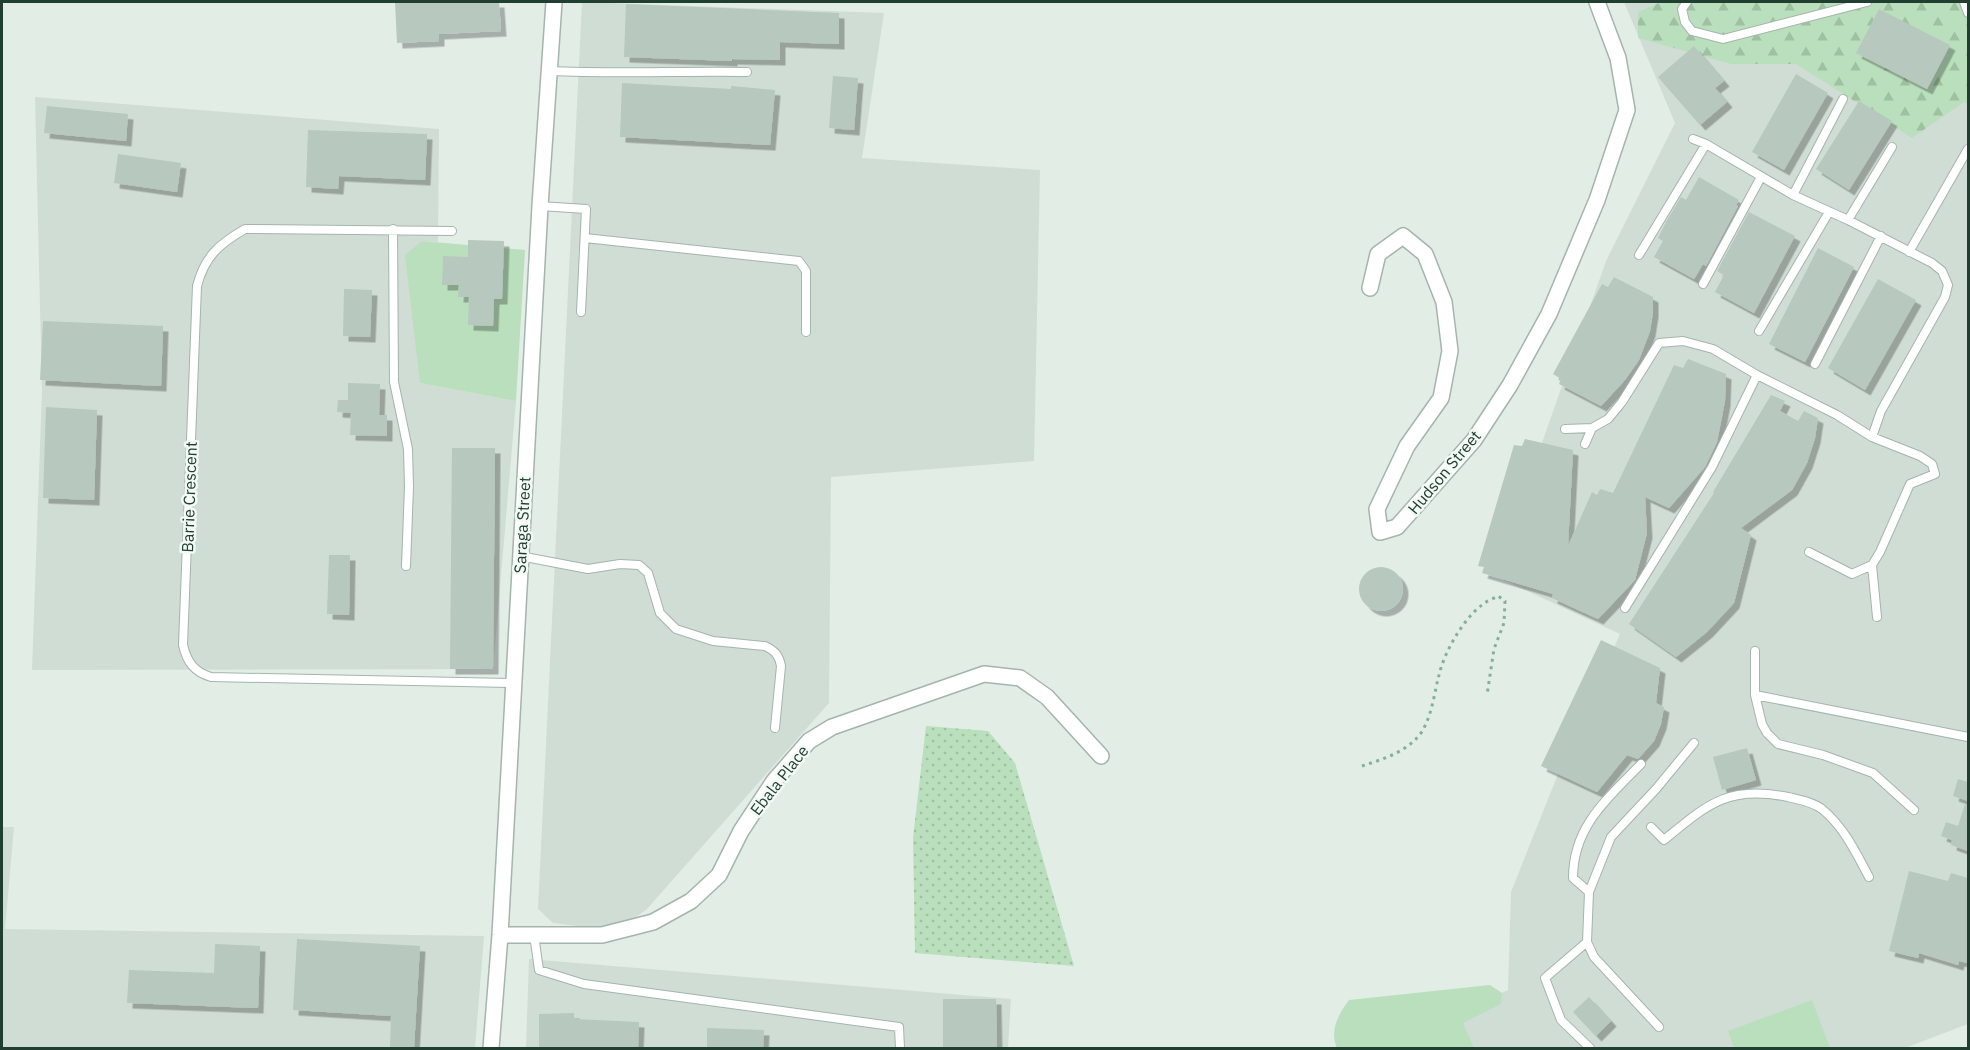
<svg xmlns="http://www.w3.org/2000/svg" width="1970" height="1050" font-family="'IBM Plex Sans',sans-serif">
	<defs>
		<pattern id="forest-firs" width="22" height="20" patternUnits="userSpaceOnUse" patternTransform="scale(1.5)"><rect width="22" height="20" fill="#badfbc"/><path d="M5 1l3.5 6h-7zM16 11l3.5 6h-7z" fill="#a0c0a2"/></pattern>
		<pattern id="park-dots" width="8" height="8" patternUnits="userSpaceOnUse" patternTransform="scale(1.5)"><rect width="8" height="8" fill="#badfbc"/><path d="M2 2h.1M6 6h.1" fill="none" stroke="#a0c0a2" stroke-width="1.8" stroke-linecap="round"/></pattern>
		<filter id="shadow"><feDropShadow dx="5.5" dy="5.5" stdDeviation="0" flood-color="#0004"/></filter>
	</defs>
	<rect width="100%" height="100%" fill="#e2ede6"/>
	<path fill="#d0ddd4" d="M582,2L884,13L862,158L1040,170L1034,461L831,477L829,703L647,909L617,931L553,923L538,909Z
		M1624,2H1968V1024L1905,1048H1443L1444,1018L1508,990L1511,892L1560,769L1620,634L1495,576L1606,261L1675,123Z
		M35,97L439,129L438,242L422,241L420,383L516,401L493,669L32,670L42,390Z
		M2,827H14L5,929L484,936L475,1048H2Z
		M529,959L1011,999L1008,1048H526Z"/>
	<path fill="#badfbc" d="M422,241L525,250L516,401L420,383L405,255Z
		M1490,985L1502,993L1501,1004L1463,1023L1474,1048H1337C1329,1031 1339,1013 1349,1000Z
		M1812,1000L1830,1048H1734L1728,1031Z"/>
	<path fill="url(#forest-firs)" d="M1661,2H1968V104L1964,102L1912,138L1796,64H1731L1638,38V12Z"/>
	<path fill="url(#park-dots)" d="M926,726L988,731L1015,763L1074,966L915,953L913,838Z"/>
	<path fill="#b7c8be" filter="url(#shadow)" d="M395,2H499L501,31L439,34V41L397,43Z
		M626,4L839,13V44L780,42V60L732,59V61L624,57Z
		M1879,9L1950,45L1927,89L1856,53Z
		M1694,46L1724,81L1715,88L1727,102L1700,125L1658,77Z
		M1796,74L1828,93L1784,170L1752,152Z
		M833,76L858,78L854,130L829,128Z
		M622,83L731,89V86L775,90L770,145L620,137Z
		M1859,101L1892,121L1849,190L1816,169Z
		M47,106L128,114L126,141L44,133Z
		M308,130L427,134L425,180L339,176L338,189L306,187Z
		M118,154L181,163L177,192L114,183Z
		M1699,177L1739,200L1736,205L1738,206L1706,266L1703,264L1694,279L1654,257L1663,241L1658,238L1666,222L1681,197L1686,200Z
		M1749,212L1795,236L1754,313L1715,292L1724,275L1717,271Z
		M468,240L504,241L502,299H494L493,326L468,325L469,297H458L459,285H442L443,256L468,257Z
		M1818,248L1854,267L1805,362L1769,344Z
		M1614,277L1653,297V312L1650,331L1639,360L1625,380L1601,406L1559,384L1561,379L1553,374L1602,284L1608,287Z
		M1878,279L1916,300L1865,390L1828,368Z
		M344,289L372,290L370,337L343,336Z
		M43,321L163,326L161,386L40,380Z
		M1688,359L1726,374L1725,401L1717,442L1705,467L1669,508L1645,497L1647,533L1635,580L1598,619L1552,598L1553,594L1482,573L1484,567L1478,566L1514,445L1522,446L1525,439L1573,450L1568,546L1592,492L1597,495L1600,489L1613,493L1674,365L1683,368Z
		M348,383L380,384L379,415H387V436L350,435L351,413L337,412L338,400H348Z
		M1771,395L1785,401L1780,411L1798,421L1804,411L1818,418L1815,438L1807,463L1792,490L1741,528L1751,535L1734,603L1707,632L1676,657L1629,624L1714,493L1713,492Z
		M46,407L97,410L94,500L43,498Z
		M452,448H495L493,669H450Z
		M329,555H350L349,615L327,614Z
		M1359 589a22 22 0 1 1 44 0a22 22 0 1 1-44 0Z
		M1601,640L1660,668L1656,703L1664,707L1661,724L1654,741L1638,759L1627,755L1597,792L1541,766Z
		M1747,748L1756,780L1722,790L1713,757Z
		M1958,779L1968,782V801L1953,796Z
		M1965,804H1968V851L1951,845L1952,840L1941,836L1946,822L1958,826Z
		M1909,871L1948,881L1951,873L1968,878V963L1959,961L1958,965L1919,953L1918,958L1889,951Z
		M297,939L420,946L414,1048H390L391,1016L293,1010Z
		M215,944L260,946L258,1008L127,1003L129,970L214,973Z
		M1589,997L1611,1021L1596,1036L1573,1012Z
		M943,999H996L997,1048H943Z
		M574,1013V1019L639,1022L638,1048H539V1014Z
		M707,1028L764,1030L763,1048H707Z"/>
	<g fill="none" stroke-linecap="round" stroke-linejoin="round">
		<defs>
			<path id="service" d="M1687,2L1682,9L1685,22L1692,31L1723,39L1867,2
				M1964,2L1968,13
				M550,71C616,74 681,71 747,72
				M1693,139L1706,144L1793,195L1848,220L1932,263L1942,271L1948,285L1945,297L1881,411L1872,437
				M1793,195L1843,99
				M540,206L586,209L581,312
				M1848,220L1892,147
				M393,229L394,382L408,449L409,487L406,566
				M452,231L245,229C219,244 205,256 197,286L183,645C187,662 194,672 211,677L513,683
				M585,238L799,261L806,271V332
				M1909,252L1968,149
				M1639,255L1706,144
				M1703,284L1761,177
				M1759,331L1829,212
				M1815,364L1881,236
				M1565,429L1592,428
				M1585,444L1592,428L1608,419L1622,402L1659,343L1683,341L1713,349L1757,375
				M1809,552L1852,574L1872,565
				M520,556L588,569L620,564L639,565L648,573L660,613L676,629L713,641L765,646C775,651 779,655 781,666L775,728
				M1625,608L1712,467L1757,375L1837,415L1872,437L1920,456L1932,464L1935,474L1910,484L1880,552L1872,565L1877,617
				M1755,651V695L1968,737
				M1755,695L1762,724L1767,733L1778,744L1823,755L1873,773L1914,810
				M1651,827L1664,840C1708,804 1728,785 1788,797C1800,800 1813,802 1822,809C1844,827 1856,853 1869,877
				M1589,892L1573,878C1573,826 1608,798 1641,764
				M534,935L539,970L584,984L899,1027L900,1048
				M1587,942L1545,978L1561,1020L1590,1048
				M1659,1027L1594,957L1587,942L1589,892L1611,837L1656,789L1694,743"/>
			<path id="minor" d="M1370,288L1378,254L1403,236L1425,254L1444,302L1450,351L1441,398L1407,446L1377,509L1380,532L1397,527L1474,440L1510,385L1549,314L1597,200L1627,110L1618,58L1597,2
				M500,935H602L653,922L691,901L719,875L741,831L774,781L809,741L832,727L984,674L1020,678L1047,697L1101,756
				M491,1048L500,935L540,206L554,2"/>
		</defs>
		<use href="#service" stroke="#a4b5ac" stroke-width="10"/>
		<use href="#minor" stroke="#a4b5ac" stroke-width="18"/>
		<path stroke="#81b299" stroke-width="3" stroke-dasharray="3 4.5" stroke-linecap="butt" d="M1362,766C1383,759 1407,752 1421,733C1432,716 1434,694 1439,675C1444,653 1463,619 1482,605C1486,601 1493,599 1498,596L1505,601L1504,623L1494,649L1487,695"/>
		<use href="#service" stroke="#fff" stroke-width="8"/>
		<use href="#minor" stroke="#fff" stroke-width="15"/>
	</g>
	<g text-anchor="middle" stroke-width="5" stroke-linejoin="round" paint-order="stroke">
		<g font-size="16" fill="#213f31" stroke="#f3f9f4">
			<text transform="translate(1444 472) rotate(-50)" y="6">Hudson Street</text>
			<text transform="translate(189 497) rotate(-88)" y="6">Barrie Crescent</text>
			<text transform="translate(522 525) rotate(-87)" y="6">Saraga Street</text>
			<text transform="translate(779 780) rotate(-52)" y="6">Ebala Place</text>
		</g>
	</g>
	<rect width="1970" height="1050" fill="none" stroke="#213f31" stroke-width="6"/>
</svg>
